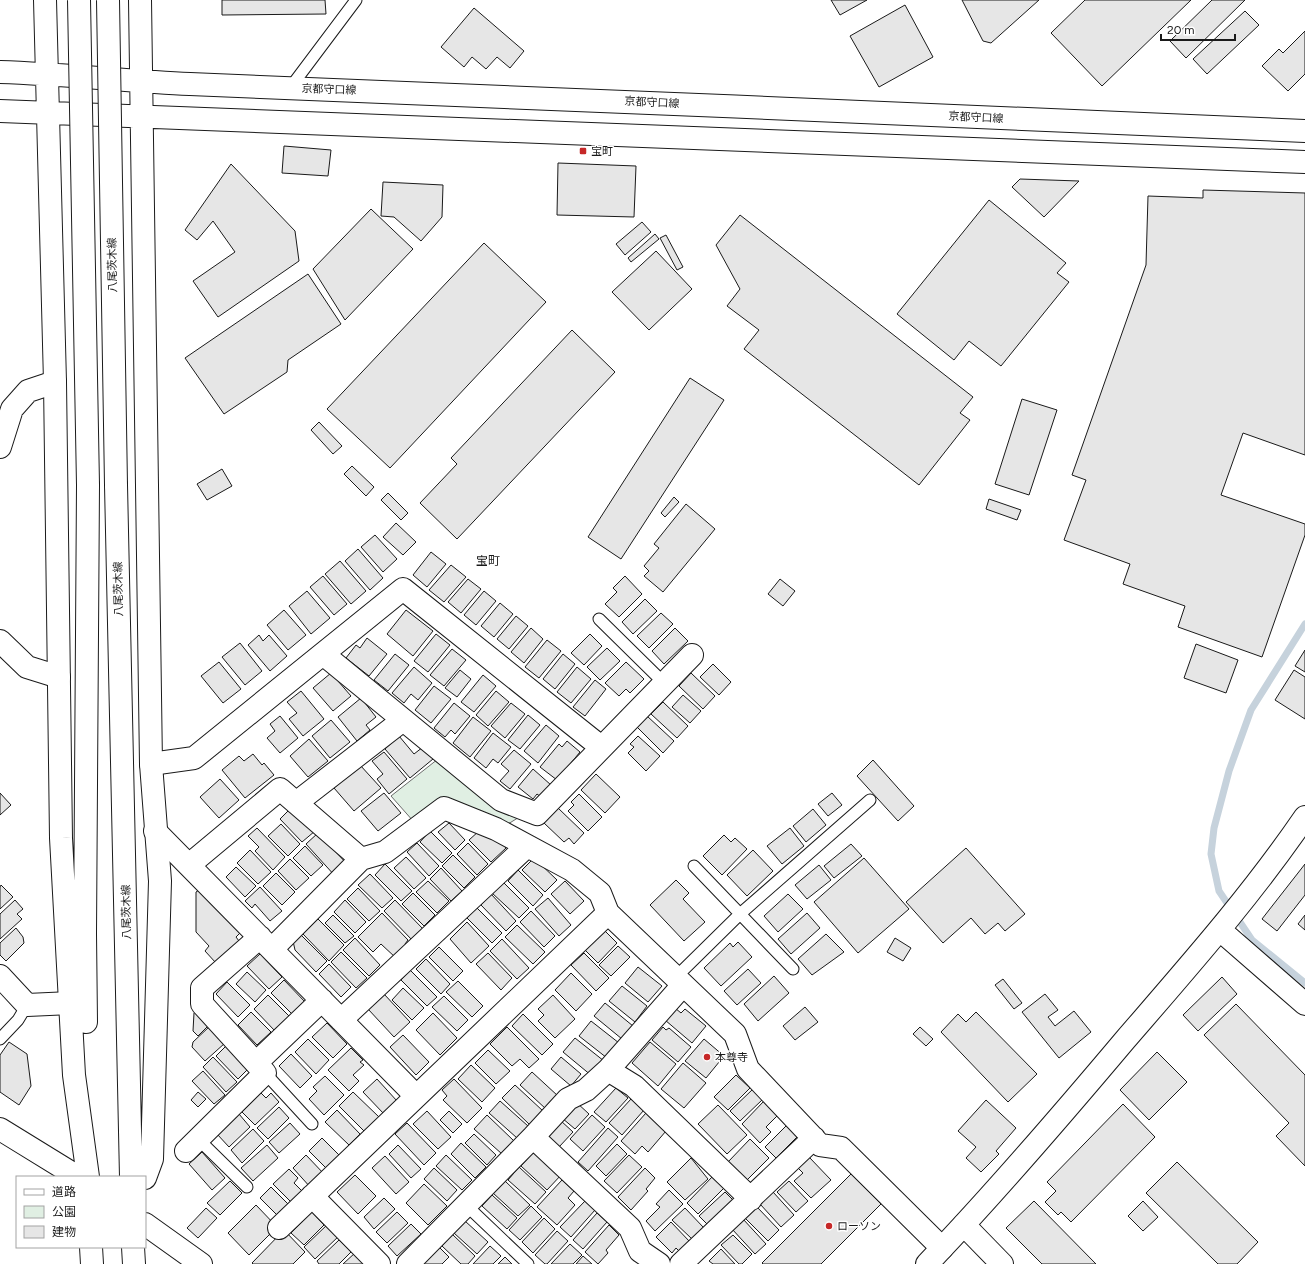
<svg xmlns="http://www.w3.org/2000/svg" width="1305" height="1264" font-family="Figtree,'Noto Sans JP',sans-serif">
	<rect width="100%" height="100%" fill="#fff"/>
	<path fill="#e0efe3" stroke="#6a6a6a" d="M438,759L521,816L508,824L457,802L414,822L391,796Z"/>
	<g fill="none" stroke-linecap="round" stroke-linejoin="round">
		<path stroke="#c6d2dc" stroke-width="7" d="M1305,624L1251,710L1229,771L1214,828L1211,854L1219,891L1252,940L1305,983"/>
	</g>
	<path fill="#e6e6e6" stroke="#1a1a1a" d="M222,0H325L326,14L222,15Z
		M831,0H867L840,15Z
		M962,0H1039L991,43L983,41Z
		M1085,0H1191L1102,86L1051,33Z
		M1212,0H1245L1186,58L1170,41Z
		M905,5L933,57L879,87L850,36Z
		M474,8L524,51L510,68L497,57L486,69L472,57L464,67L441,47Z
		M1245,11L1259,25L1207,74L1193,59Z
		M1305,31V74L1288,91L1262,66L1279,49L1283,53Z
		M284,146L331,150L328,176L282,173Z
		M558,163L636,166L634,217L557,215Z
		M231,164L295,231L299,261L218,317L193,281L235,252L213,221L197,240L185,230Z
		M1020,179L1079,181L1044,217L1012,187Z
		M383,182L443,185L442,217L421,241L394,217L381,216Z
		M1203,190L1305,193V455L1243,433L1221,495L1305,524V535L1262,657L1178,627L1185,606L1123,584L1130,564L1064,540L1086,480L1072,475L1146,265L1148,196L1203,198Z
		M989,200L1066,263L1057,273L1069,282L1001,366L969,341L954,360L897,314Z
		M371,209L413,249L345,320L313,269Z
		M740,215L973,397L960,413L970,420L919,485L744,349L759,330L727,306L740,289L716,245Z
		M642,222L651,232L625,255L616,244Z
		M655,234L659,239L631,262L628,258Z
		M666,235L683,267L677,270L660,238Z
		M484,243L546,302L390,468L327,409Z
		M656,251L692,289L649,330L612,292Z
		M308,274L341,324L288,360L287,372L224,414L185,358Z
		M572,330L615,372L457,539L420,503L457,464L451,458Z
		M690,378L724,400L621,559L588,537Z
		M1022,399L1057,410L1029,495L995,484Z
		M319,422L342,446L333,454L311,430Z
		M352,466L374,487L366,496L344,474Z
		M222,469L232,486L207,500L197,484Z
		M388,493L408,513L401,520L381,500Z
		M674,497L679,502L665,517L661,513Z
		M989,499L1021,510L1017,520L986,509Z
		M686,504L715,529L663,592L644,576L649,571L644,566L659,548L654,544Z
		M396,523L416,542L403,555L383,537Z
		M375,535L397,559L383,572L361,547Z
		M358,549L383,578L370,590L345,561Z
		M431,552L446,564L427,587L413,575Z
		M340,561L366,591L351,604L325,574Z
		M451,565L466,577L444,602L429,590Z
		M323,576L347,604L334,615L310,587Z
		M625,576L642,594L619,617L605,604L617,592L613,588Z
		M468,579L481,589L461,613L448,602Z
		M780,579L795,591L783,606L768,594Z
		M307,591L330,618L311,634L289,606Z
		M484,591L496,601L476,625L464,615Z
		M645,599L657,611L633,634L622,622Z
		M500,603L513,614L494,637L481,626Z
		M284,610L306,635L288,650L267,625Z
		M406,610L433,631L413,656L387,634Z
		M661,613L673,624L649,648L637,636Z
		M516,616L528,626L509,649L497,639Z
		M531,628L543,639L524,663L511,652Z
		M675,628L688,641L664,664L652,651Z
		M436,634L450,645L428,672L414,661Z
		M590,634L602,646L584,665L571,653Z
		M259,635L263,641L269,635L287,656L270,671L248,645Z
		M367,638L387,654L369,676L346,658L356,645L360,648Z
		M547,640L561,651L539,678L525,667Z
		M240,643L262,671L245,685L222,657Z
		M1196,644L1238,660L1226,693L1184,678Z
		M607,648L620,661L600,680L587,667Z
		M452,649L466,660L444,686L430,675Z
		M1305,650V672L1295,666Z
		M395,654L409,665L388,691L374,680Z
		M563,654L575,664L555,689L543,679Z
		M219,662L241,689L223,703L201,676Z
		M626,662L644,679L630,693L626,689L619,696L605,683Z
		M713,664L731,682L719,695L700,677Z
		M414,667L432,683L418,700L411,694L404,703L392,693Z
		M577,667L591,679L571,703L557,692Z
		M460,670L471,679L457,697L445,688Z
		M1294,670L1305,677V719L1275,700Z
		M331,673L351,696L333,711L313,688Z
		M691,673L715,696L703,709L679,686Z
		M483,675L496,686L474,712L461,702Z
		M595,680L606,689L585,716L573,707Z
		M434,686L451,699L431,723L415,710Z
		M301,691L324,719L303,736L289,719L297,713L287,702Z
		M496,691L509,702L488,726L476,715Z
		M683,695L701,711L690,723L672,707Z
		M361,698L376,717L366,725L370,730L357,741L338,717Z
		M663,702L688,726L677,738L651,714Z
		M454,703L470,716L455,734L451,730L445,737L434,728Z
		M511,703L525,714L505,738L491,726Z
		M528,715L540,725L520,749L508,740Z
		M280,716L298,738L280,753L267,738L275,731L270,724Z
		M647,716L674,741L663,753L637,727Z
		M473,717L491,731L470,757L453,743Z
		M331,720L350,742L330,758L312,736Z
		M546,725L559,736L538,763L524,751Z
		M493,733L511,747L498,763L493,759L486,768L474,758Z
		M399,736L414,754L423,747L433,759L410,778L385,749Z
		M638,736L660,756L646,771L628,753L634,747L630,744Z
		M309,739L328,761L308,777L290,756Z
		M567,741L580,752L557,780L540,767L559,744L562,747Z
		M514,750L531,764L510,789L500,781L509,771L501,764Z
		M384,752L407,779L389,794L377,779L383,774L372,761Z
		M253,754L262,765L264,763L274,775L245,798L222,770L239,756L244,761Z
		M873,760L914,806L898,821L857,776Z
		M360,765L381,788L354,811L334,788Z
		M533,769L551,785L541,797L537,794L533,799L518,787Z
		M596,774L620,797L605,813L581,790Z
		M220,779L239,800L219,818L200,797Z
		M0,793L11,805L0,815Z
		M384,793L401,813L378,831L361,811Z
		M832,793L842,805L828,816L818,804Z
		M579,794L602,817L588,831L568,811L574,805L571,802Z
		M292,807L315,831L302,842L280,819Z
		M558,808L584,833L574,844L569,838L564,842L544,823Z
		M813,809L826,825L806,842L793,826Z
		M449,823L465,840L455,850L438,832Z
		M281,824L300,844L288,856L268,836Z
		M257,828L285,857L273,870L255,851L259,847L248,836Z
		M790,828L804,846L782,864L767,846Z
		M430,831L452,853L442,863L420,842Z
		M479,831L496,837L506,848L491,862L469,840Z
		M318,833L348,865L336,877L306,844Z
		M724,835L731,842L735,838L747,849L722,875L703,856Z
		M417,843L439,866L429,876L407,852Z
		M468,843L488,864L477,875L457,854Z
		M851,844L862,856L834,878L824,866Z
		M305,846L323,865L311,876L293,858Z
		M966,848L1025,914L1005,931L998,923L985,934L971,918L943,943L906,902Z
		M250,850L271,872L258,884L237,863Z
		M753,850L773,871L747,896L727,875Z
		M453,855L475,877L464,888L442,866Z
		M406,857L426,878L414,889L394,868Z
		M534,858L557,880L545,892L522,870Z
		M864,858L909,909L858,953L814,902Z
		M290,859L309,878L296,890L278,871Z
		M385,864L412,891L401,901L375,875Z
		M1305,864V895L1277,931L1262,919Z
		M819,865L831,880L807,899L795,885Z
		M236,867L256,886L245,897L226,877Z
		M441,868L462,891L451,901L430,879Z
		M518,870L543,895L533,906L508,881Z
		M276,873L295,892L282,905L263,886Z
		M370,874L393,898L382,908L358,885Z
		M676,880L689,893L683,899L705,922L684,941L650,905Z
		M428,881L449,901L437,913L416,892Z
		M565,881L584,901L570,914L551,894Z
		M503,882L529,908L519,918L492,893Z
		M1,885L13,897L0,909V887Z
		M260,887L282,911L270,921L255,904L252,908L245,901Z
		M358,888L380,911L369,921L347,899Z
		M199,890L241,932L236,937L239,941L216,963L205,951L209,946L196,932V892Z
		M413,893L435,915L424,926L402,904Z
		M491,894L516,921L506,931L481,905Z
		M788,894L803,909L778,932L764,916Z
		M548,898L571,925L559,936L535,909Z
		M15,900L23,909L17,914L22,919L0,939V914Z
		M345,900L366,922L355,933L334,912Z
		M395,900L424,930L413,941L384,911Z
		M477,908L502,933L492,943L467,918Z
		M531,911L555,936L544,947L520,922Z
		M382,913L408,940L405,944L407,947L396,958L381,944L373,952L358,937Z
		M807,913L820,928L791,954L778,939Z
		M333,915L354,936L345,943L325,923Z
		M1305,915V930L1298,924Z
		M318,919L344,945L329,961L303,934Z
		M467,922L489,946L471,963L450,939Z
		M517,925L545,952L533,964L505,937Z
		M16,928L23,937L24,943L6,961L0,955V943Z
		M605,931L617,943L598,963L585,950Z
		M300,934L327,961L316,972L295,950L293,941Z
		M826,934L844,952L812,975L798,959Z
		M355,938L380,965L369,976L343,950Z
		M895,938L911,948L903,961L887,952Z
		M502,939L529,968L517,979L490,951Z
		M738,942L752,957L721,986L704,968L730,943L733,947Z
		M618,946L630,957L611,976L599,965Z
		M439,947L463,971L453,981L429,957Z
		M341,952L367,978L356,988L331,962Z
		M488,953L512,978L501,990L476,964Z
		M584,953L609,978L596,991L571,965Z
		M260,954L282,977L269,989L247,966Z
		M426,959L450,984L441,994L416,969Z
		M329,964L351,987L341,997L319,974Z
		M638,967L662,986L648,1002L625,983Z
		M748,969L761,983L737,1005L724,991Z
		M410,970L437,997L427,1006L401,980Z
		M247,972L266,990L255,1002L236,984Z
		M571,973L592,994L576,1011L555,990Z
		M774,976L789,993L758,1021L744,1004Z
		M1222,977L1237,994L1198,1031L1183,1015Z
		M1003,979L1022,1003L1014,1009L995,985Z
		M284,980L306,1003L293,1015L271,993Z
		M458,981L483,1006L472,1017L446,992Z
		M227,982L250,1005L238,1017L216,994Z
		M622,986L647,1006L635,1022L609,1001Z
		M403,988L424,1008L412,1020L392,1000Z
		M384,994L410,1022L394,1037L368,1009Z
		M1045,994L1058,1010L1048,1017L1055,1026L1074,1011L1091,1032L1059,1058L1022,1012Z
		M268,995L290,1017L275,1031L254,1009Z
		M553,995L575,1019L555,1038L538,1021L544,1015L538,1009Z
		M444,996L468,1020L457,1031L432,1007Z
		M605,1003L633,1026L622,1039L594,1016Z
		M1236,1004L1305,1075V1166L1276,1136L1289,1123L1204,1035Z
		M805,1007L818,1022L795,1040L783,1026Z
		M675,1008L681,1013L685,1009L706,1026L692,1043L665,1020Z
		M196,1011L210,1024L198,1036L193,1031L194,1013Z
		M251,1012L271,1032L257,1045L238,1025Z
		M976,1012L1037,1074L1008,1102L941,1032L958,1014L966,1022Z
		M433,1013L457,1038L440,1055L416,1030Z
		M523,1014L553,1044L542,1055L512,1026Z
		M591,1021L619,1043L607,1058L579,1036Z
		M327,1023L347,1044L333,1058L312,1037Z
		M210,1026L225,1043L205,1061L192,1047L193,1042Z
		M507,1027L539,1059L529,1068L520,1059L512,1066L490,1044Z
		M663,1027L666,1030L669,1028L691,1047L678,1062L652,1040Z
		M920,1027L933,1039L926,1046L913,1034Z
		M403,1035L429,1062L416,1075L390,1047Z
		M575,1038L604,1061L592,1076L563,1052Z
		M308,1039L329,1060L316,1074L295,1052Z
		M704,1039L724,1056L706,1078L685,1061Z
		M9,1042L27,1054L31,1086L19,1105L0,1092V1055Z
		M650,1042L676,1064L658,1086L632,1063Z
		M226,1046L248,1069L238,1079L216,1056Z
		M351,1048L363,1060L360,1062L364,1065L353,1075L359,1081L349,1091L328,1070Z
		M488,1050L510,1071L496,1084L475,1063Z
		M1157,1052L1187,1082L1149,1120L1120,1090Z
		M291,1054L312,1076L300,1088L279,1066Z
		M213,1057L237,1082L226,1092L203,1067Z
		M561,1057L581,1074L571,1086L551,1069Z
		M683,1063L706,1083L684,1108L661,1089Z
		M471,1065L495,1088L482,1102L458,1079Z
		M203,1071L225,1095L214,1104L192,1081Z
		M532,1072L558,1096L546,1109L520,1085Z
		M736,1075L750,1088L728,1110L714,1097Z
		M325,1076L344,1095L324,1115L309,1099L317,1091L313,1087Z
		M377,1079L397,1101L384,1114L363,1092Z
		M454,1079L482,1108L467,1123L443,1100L447,1096L442,1090Z
		M515,1085L543,1111L530,1125L502,1098Z
		M616,1088L628,1098L606,1122L594,1112Z
		M753,1089L762,1100L740,1121L730,1111Z
		M198,1092L206,1099L198,1107L191,1100Z
		M353,1092L379,1117L365,1132L339,1106Z
		M261,1093L266,1098L271,1093L279,1102L255,1125L242,1112Z
		M631,1099L644,1110L622,1135L609,1123Z
		M986,1100L1016,1128L996,1151L999,1154L981,1172L966,1158L976,1147L958,1131Z
		M500,1101L528,1126L517,1138L489,1113Z
		M764,1101L778,1115L766,1127L771,1132L760,1143L742,1124Z
		M576,1102L589,1114L575,1129L562,1118Z
		M1123,1104L1155,1137L1071,1222L1061,1212L1058,1215L1045,1202L1056,1191L1047,1182Z
		M718,1105L747,1135L727,1154L698,1124Z
		M279,1107L289,1118L268,1139L257,1128Z
		M337,1110L360,1134L349,1145L325,1122Z
		M427,1111L451,1137L438,1149L413,1124Z
		M449,1111L462,1124L453,1133L440,1120Z
		M646,1113L666,1131L648,1152L642,1146L635,1154L621,1141Z
		M239,1114L250,1127L229,1147L217,1134Z
		M487,1115L514,1141L502,1154L474,1129Z
		M592,1115L605,1127L583,1151L570,1139Z
		M560,1120L573,1132L559,1147L546,1135Z
		M290,1123L300,1134L279,1153L269,1142Z
		M407,1123L436,1153L424,1165L395,1134Z
		M787,1125L798,1136L776,1158L765,1147Z
		M608,1128L618,1137L588,1171L578,1162Z
		M253,1129L264,1141L242,1163L231,1150Z
		M474,1134L496,1155L487,1165L465,1143Z
		M322,1138L341,1157L328,1170L309,1151Z
		M750,1139L769,1158L746,1181L728,1162Z
		M461,1143L486,1167L475,1178L451,1154Z
		M617,1144L627,1154L606,1176L596,1166Z
		M267,1145L278,1158L253,1181L241,1168Z
		M398,1145L421,1169L411,1178L389,1154Z
		M535,1150L562,1174L547,1190L521,1166Z
		M202,1152L225,1178L212,1190L189,1164Z
		M306,1155L325,1175L311,1188L293,1168Z
		M446,1155L472,1180L462,1190L436,1166Z
		M629,1155L642,1167L617,1193L604,1181Z
		M385,1156L409,1182L396,1194L372,1168Z
		M809,1157L831,1180L811,1198L794,1181L803,1173L798,1168Z
		M691,1158L708,1179L685,1200L667,1182Z
		M1177,1162L1258,1242L1237,1264H1218L1146,1193Z
		M519,1167L546,1192L535,1204L508,1180Z
		M434,1168L457,1190L447,1201L424,1179Z
		M645,1168L655,1178L646,1189L648,1191L631,1210L618,1197Z
		M289,1169L298,1178L294,1183L305,1194L294,1205L273,1184Z
		M851,1174L881,1204L821,1264H763L762,1263Z
		M355,1175L376,1196L358,1214L337,1192Z
		M713,1176L725,1187L698,1214L687,1203Z
		M562,1180L574,1191L568,1198L575,1205L557,1225L537,1207Z
		M230,1181L242,1193L220,1215L207,1203Z
		M505,1181L530,1205L518,1216L493,1193Z
		M789,1181L808,1201L796,1212L777,1192Z
		M424,1184L447,1206L428,1225L406,1203Z
		M271,1187L292,1208L281,1219L260,1198Z
		M669,1190L683,1204L655,1231L646,1221L660,1207L656,1204Z
		M725,1192L734,1201L709,1226L699,1216Z
		M773,1192L794,1215L781,1227L760,1204Z
		M492,1195L517,1218L507,1229L482,1206Z
		M384,1198L395,1209L374,1229L364,1217Z
		M585,1201L595,1210L571,1237L560,1227Z
		M1034,1201L1096,1264H1042L1006,1228Z
		M1143,1201L1158,1217L1143,1231L1128,1216Z
		M256,1205L277,1227L249,1255L228,1233Z
		M531,1206L542,1217L520,1240L509,1230Z
		M757,1207L779,1230L768,1241L745,1218Z
		M206,1208L217,1218L198,1238L187,1228Z
		M685,1208L704,1228L692,1239L672,1220Z
		M312,1212L324,1225L304,1245L291,1233Z
		M397,1212L408,1223L387,1243L376,1232Z
		M597,1213L607,1222L583,1249L573,1240Z
		M544,1218L555,1229L533,1253L522,1242Z
		M743,1219L766,1244L755,1254L732,1229Z
		M465,1221L488,1242L477,1254L454,1233Z
		M671,1222L690,1242L680,1252L676,1248L672,1253L656,1237Z
		M329,1223L341,1234L315,1259L304,1247Z
		M411,1224L421,1234L397,1256L388,1246Z
		M609,1225L619,1235L606,1250L608,1253L598,1264L585,1252Z
		M284,1230L305,1252L293,1264H253L252,1263Z
		M557,1231L568,1241L547,1264H545L535,1255Z
		M452,1234L475,1256L468,1264H461L442,1246Z
		M733,1235L752,1254L742,1264H739L721,1245Z
		M339,1240L351,1252L339,1264H319L317,1261Z
		M570,1244L582,1255L573,1264H551Z
		M490,1246L501,1256L493,1264H473Z
		M439,1247L449,1257L442,1264H422Z
		M721,1249L735,1264H713L709,1261Z
		M356,1252L367,1264H343Z
		M583,1256L592,1264H576Z
		M505,1257L512,1264H498Z"/>
	<g fill="none" stroke-linecap="round" stroke-linejoin="round">
		<defs>
			<path id="lane" d="M290,88L356,0
				M599,619L664,683
				M694,866L793,969
				M675,978L740,914L870,800
				M0,1039L18,1020L27,1005
				M265,1073L312,1124
				M198,1139L247,1187
				M466,1205L528,1264"/>
			<path id="street" d="M0,447L12,409L28,391L55,382
				M0,641L27,667L59,677
				M323,654L501,800L537,814L692,655
				M151,764L194,758L403,589L601,747
				M296,803L403,720
				M155,831L416,1096
				M189,865L280,789L361,859
				M1220,930L1305,1004
				M272,949L361,859L385,852L444,808L496,829L572,870L600,893L608,913L735,1034L748,1069L820,1145L841,1148L942,1248
				M0,976L27,1005L71,1003
				M341,1020L527,846
				M256,1063L322,1000
				M608,1070L634,1086L751,1199
				M533,1137L630,1228L640,1251L659,1264
				M186,1151L265,1073L202,1004V988L260,937
				M312,1196L379,1264
				M964,1225L1002,1264
				M279,1228L608,913
				M408,1264L533,1137L568,1099L586,1090L608,1070L683,985
				M681,1264L814,1138"/>
			<path id="secondary" d="M927,1264C996,1192 1061,1116 1125,1040C1188,967 1251,896 1305,817"/>
			<path id="primary" d="M45,0L55,382L61,838L74,1075L88,1177
				M140,0L151,764L160,881L152,1159L145,1178
				M0,72C63,74 127,81 190,84C562,99 933,115 1305,131
				M0,111L1305,162
				M116,485L131,1177
				M86,1022L85,934L88,485
				M0,1129L78,1177
				M145,1224L201,1264
				M91,1247L92,1264
				M133,1247L134,1264"/>
		</defs>
		<use href="#lane" stroke="#1a1a1a" stroke-width="13"/>
		<use href="#street" stroke="#1a1a1a" stroke-width="24"/>
		<use href="#secondary" stroke="#1a1a1a" stroke-width="24"/>
		<use href="#primary" stroke="#1a1a1a" stroke-width="24"/>
		<use href="#lane" stroke="#fff" stroke-width="11"/>
		<use href="#street" stroke="#fff" stroke-width="22"/>
		<use href="#secondary" stroke="#fff" stroke-width="22"/>
		<use href="#primary" stroke="#fff" stroke-width="22"/>
		<defs>
			<path id="primary-bridge" d="M79,0L88,485
				M108,0L116,485"/>
		</defs>
		<use href="#primary-bridge" stroke="#1a1a1a" stroke-width="24" stroke-linecap="butt"/>
		<use href="#primary-bridge" stroke="#fff" stroke-width="22"/>
	</g>
	<g fill="#c62828" stroke="#fff" stroke-width="1.5">
		<rect x="579" y="147" width="8" height="8" rx="2"/>
		<circle cx="707" cy="1057" r="4"/>
		<circle cx="829" cy="1226" r="4"/>
	</g>
	<g text-anchor="middle" stroke-width="3" stroke-linejoin="round" paint-order="stroke">
		<g font-size="11" fill="#1a1a1a" stroke="#fff">
			<text transform="translate(329 89) rotate(2)" y="4">京都守口線</text>
			<text transform="translate(652 102) rotate(3)" y="4">京都守口線</text>
			<text transform="translate(976 117) rotate(3)" y="4">京都守口線</text>
			<text transform="translate(112 265) rotate(-91)" y="4">八尾茨木線</text>
			<text transform="translate(118 589) rotate(-91)" y="4">八尾茨木線</text>
			<text transform="translate(126 912) rotate(-91)" y="4">八尾茨木線</text>
		</g>
		<g font-size="11" fill="#1a1a1a" stroke="#fff" text-anchor="start">
			<text x="591" y="155">宝町</text>
			<text x="715" y="1061">本尊寺</text>
			<text x="837" y="1230">ローソン</text>
		</g>
		<g font-size="12" fill="#1a1a1a" stroke="#fff">
			<text x="488" y="565">宝町</text>
		</g>
	</g>
	<rect x="16" y="1176" width="130" height="72" fill="#ffffff" stroke="#a3a3a3"/>
	<rect x="24" y="1189" width="20" height="6" fill="#ffffff" stroke="#a3a3a3"/>
	<text x="52" y="1196" font-size="12" fill="#1a1a1a">道路</text>
	<rect x="24" y="1206" width="20" height="12" fill="#e0efe3" stroke="#a3a3a3"/>
	<text x="52" y="1216" font-size="12" fill="#1a1a1a">公園</text>
	<rect x="24" y="1226" width="20" height="12" fill="#e6e6e6" stroke="#a3a3a3"/>
	<text x="52" y="1236" font-size="12" fill="#1a1a1a">建物</text>
	<path d="M1161 34v6h74v-6" fill="none" stroke="#1a1a1a" stroke-width="2"/>
	<text x="1167" y="34" font-size="12" fill="#1a1a1a" stroke="#ffffff" stroke-width="3" paint-order="stroke">20 m</text>
</svg>
